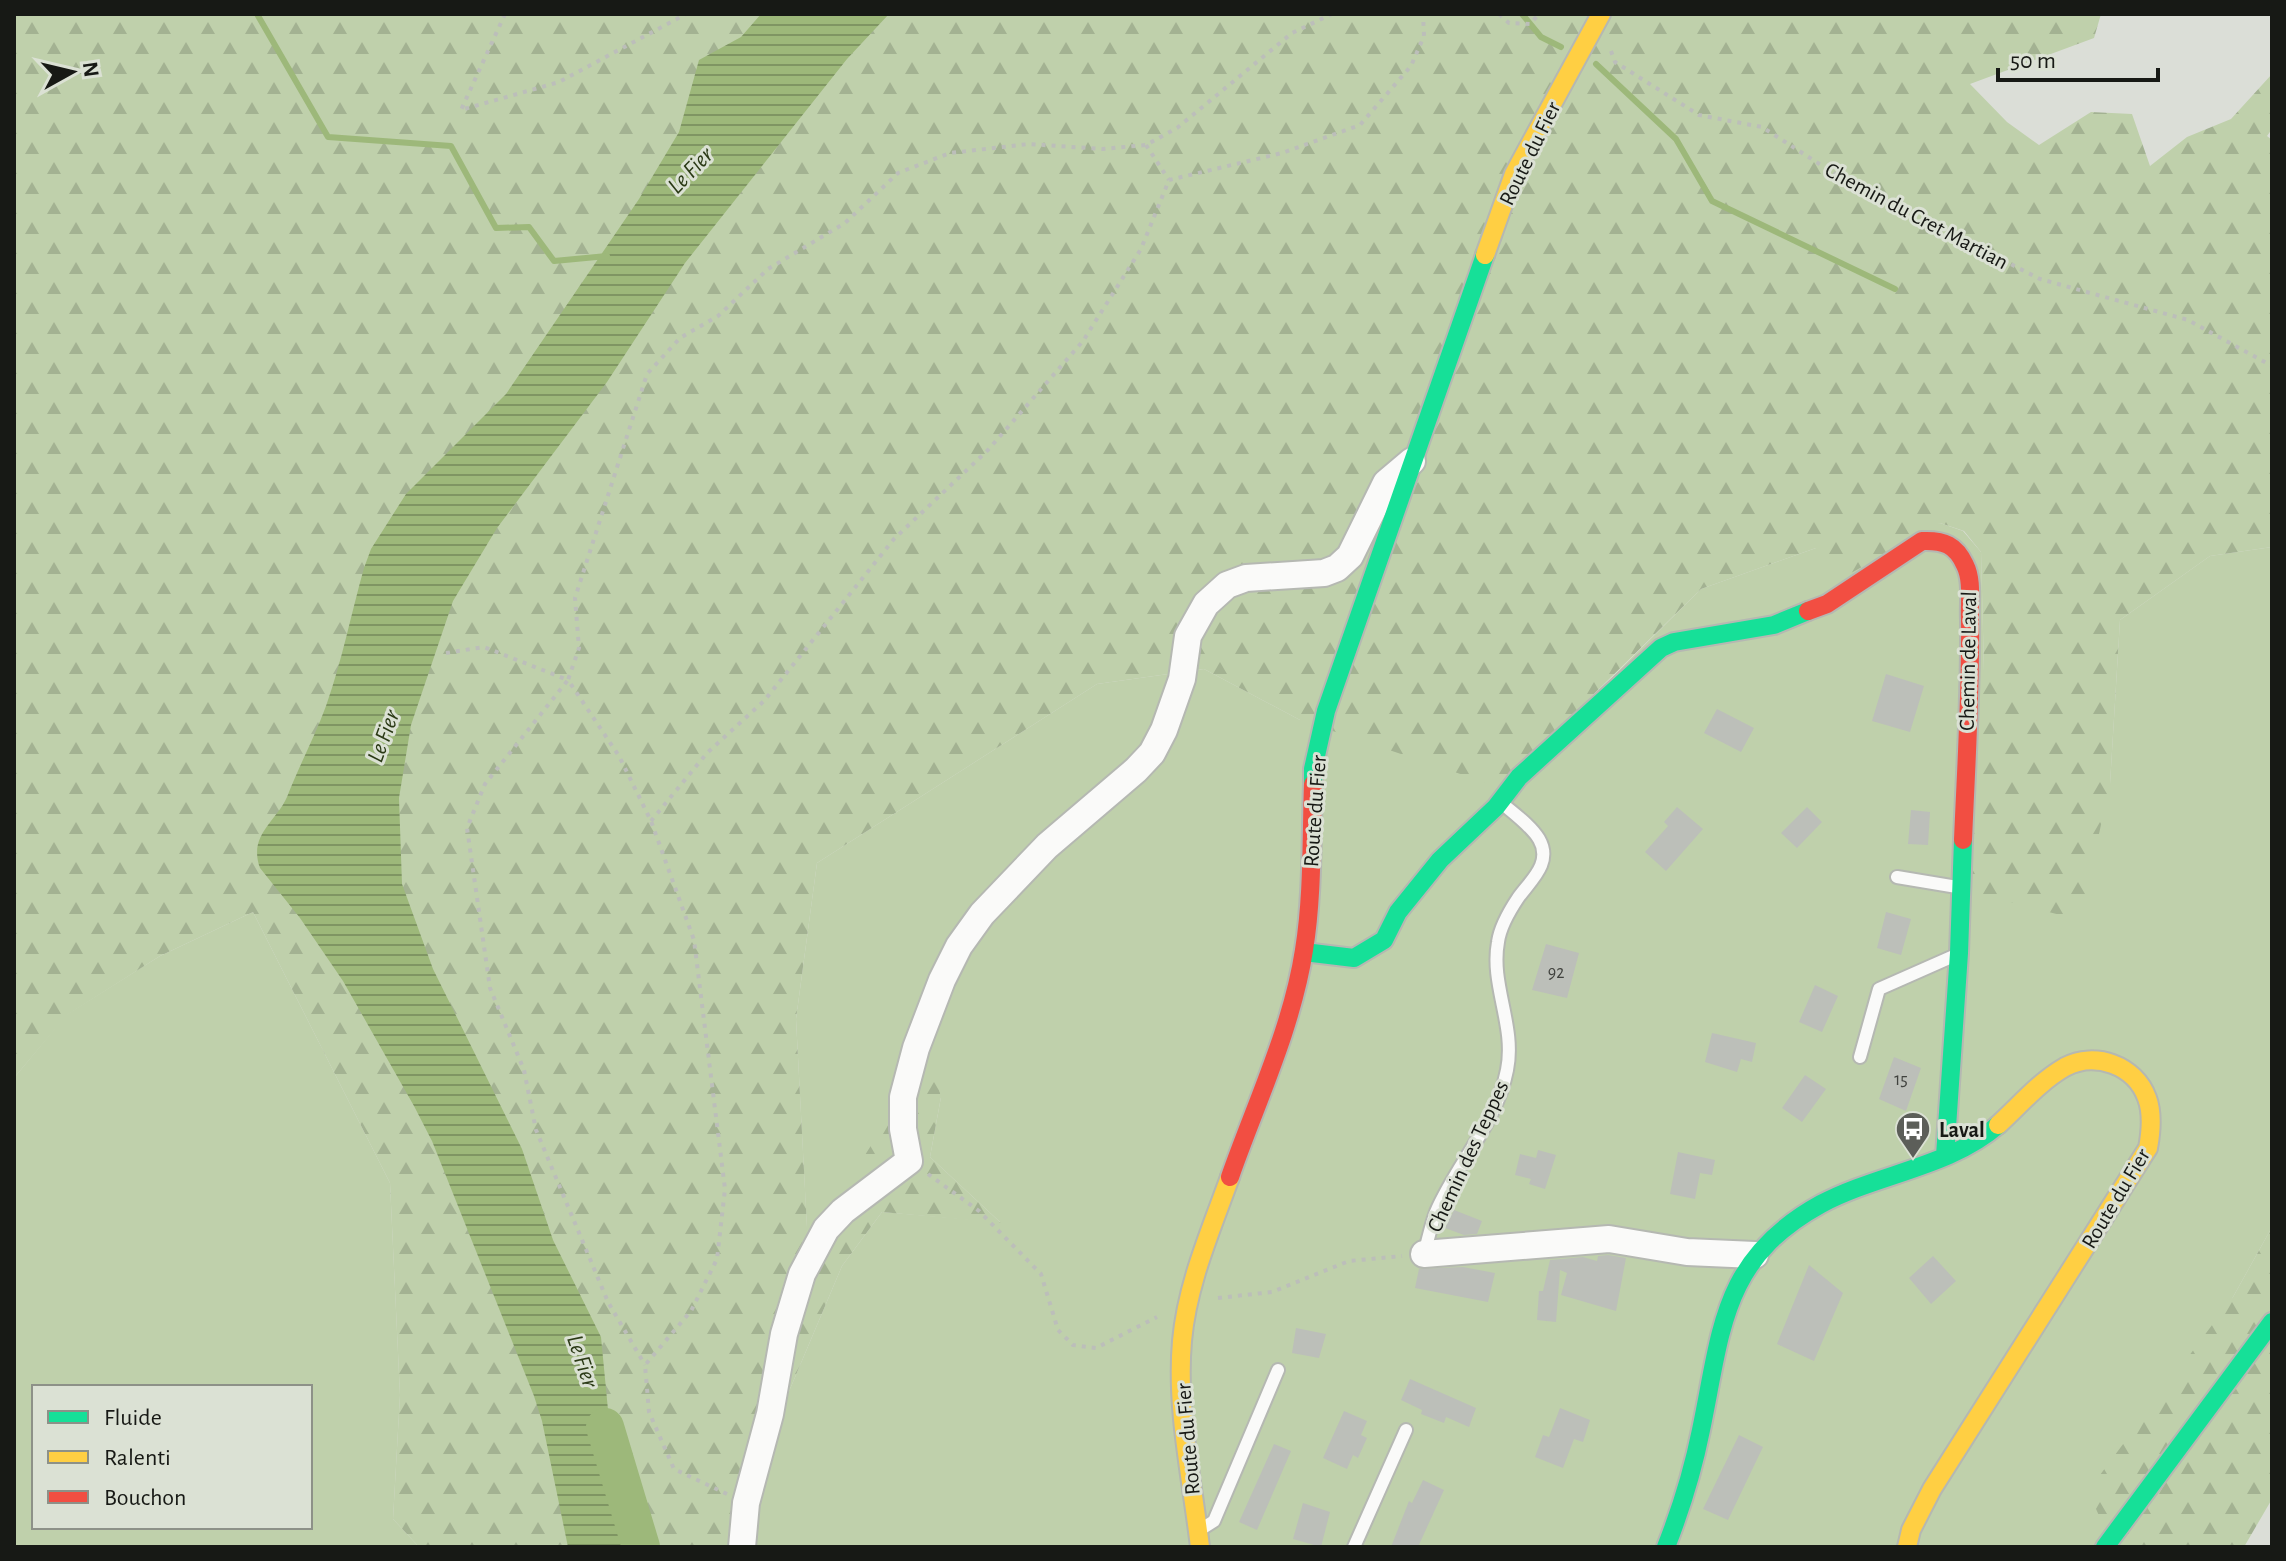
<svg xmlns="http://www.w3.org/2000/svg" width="2286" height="1561" font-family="'Alegreya Sans',sans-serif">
	<defs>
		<pattern id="forest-firs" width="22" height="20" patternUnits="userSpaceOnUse" patternTransform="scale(2)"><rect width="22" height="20" fill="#bfd0ab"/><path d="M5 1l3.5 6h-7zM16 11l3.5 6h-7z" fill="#a3b292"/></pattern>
		<pattern id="water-rules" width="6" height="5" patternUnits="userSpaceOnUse" patternTransform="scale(2)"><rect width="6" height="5" fill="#9db87a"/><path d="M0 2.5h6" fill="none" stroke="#7f9563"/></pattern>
	</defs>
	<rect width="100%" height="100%" fill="#dbded7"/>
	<path fill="#bfd0ab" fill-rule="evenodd" d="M1940,523L1963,531L1981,552L1984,671L2110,784L2120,620L2210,556L2272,547V1227L2233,1297L2113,1547H734L735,1519L842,1266L882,1212L1000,1222L930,1157L941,1097L808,1248L796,1019L817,863L1097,684L1204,669L1300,720L1572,717L1701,589L1816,548Z
		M253,912L390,1183L400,1395L393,1519L419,1547H14V1078L66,1015L160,956ZM34,1387H310V1527H34Z"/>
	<path fill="url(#forest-firs)" d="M14,14H2101L2094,38L1970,84L2007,122L2039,145L2091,112L2132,114L2150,166L2187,137L2231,119L2272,74V129L2267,136L2272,140V547L2210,556L2120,620L2110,784L2080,920L1971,892L1984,671L1981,552L1964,531L1940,523L1844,577L1816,548L1701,589L1499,787L1300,720L1204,669L1097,684L817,863L796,1019L808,1246L929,1053L941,1097L930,1157L1001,1223L882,1212L842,1266L735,1519L734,1547H419L393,1519L400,1395L390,1183L253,912L160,956L67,1015L14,1078Z
		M2272,1227V1499L2244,1547H2113L2088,1491L2233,1297Z"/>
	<path fill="url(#water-rules)" d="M761,14H889L847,59L685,263L607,382L497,528L453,601L411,725L399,798L402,884L433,969L522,1149L553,1240L601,1337L611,1441L638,1547H568L542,1421L534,1396L432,1141L414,1106L343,981L300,918L260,868C248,835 276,822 287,797C299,766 315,736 326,706C342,661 351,614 364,568L371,549L406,494L506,394L639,199L679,132L699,60L741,37Z"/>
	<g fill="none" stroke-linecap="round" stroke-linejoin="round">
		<path stroke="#9db87a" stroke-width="6" d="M257,14L328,137L451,146L496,228L529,227L554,261L607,256
			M1522,14L1541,37L1561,47
			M1596,64L1676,139L1712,201L1895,289"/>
		<path stroke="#9db87a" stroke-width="38" d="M605,1427L641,1547"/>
	</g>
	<path fill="#bcbfb9" d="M1886,674L1924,686L1910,732L1872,721Z
		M1717,709L1754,728L1741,752L1704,733Z
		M1677,807L1703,829L1666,871L1645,852L1668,826L1664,822Z
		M1807,807L1822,822L1797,848L1781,833Z
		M1911,810L1930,812L1928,845L1908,844Z
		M1886,912L1911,919L1901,955L1877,948Z
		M1546,944L1579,953L1567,998L1532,990Z
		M1815,985L1838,996L1822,1032L1799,1022Z
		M1712,1033L1756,1043L1752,1062L1741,1059L1737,1072L1705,1062Z
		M1894,1057L1921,1068L1906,1111L1879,1099Z
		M1805,1075L1826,1089L1802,1122L1782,1108Z
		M1538,1150L1556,1155L1545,1189L1529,1184L1531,1179L1515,1175L1520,1154L1536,1158Z
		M1678,1152L1715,1160L1712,1175L1700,1173L1695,1199L1670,1194Z
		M1454,1210L1482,1221L1477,1234L1464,1235L1445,1228Z
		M1608,1255L1626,1258L1616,1311L1561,1295L1567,1273L1560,1270L1556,1322L1537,1320L1539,1291H1543L1550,1260L1583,1257L1597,1261L1598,1256Z
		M1933,1256L1956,1281L1931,1304L1909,1278Z
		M1809,1265L1843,1293L1814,1361L1777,1344Z
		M1463,1267L1495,1273L1488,1302L1415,1288L1419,1269Z
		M1296,1328L1326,1334L1319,1358L1292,1353Z
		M1410,1379L1476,1408L1469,1427L1446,1417L1444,1423L1421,1414L1422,1410L1401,1400Z
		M1560,1408L1590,1420L1583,1442L1574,1439L1563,1468L1535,1457L1543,1435L1549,1437Z
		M1344,1411L1367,1421L1361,1435L1367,1438L1358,1458L1353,1455L1347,1469L1323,1458Z
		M1739,1435L1763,1447L1728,1520L1703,1509Z
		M1274,1444L1291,1451L1257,1530L1239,1522Z
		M1423,1480L1444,1490L1418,1547H1391L1409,1501L1412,1503Z
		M1303,1503L1330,1512L1321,1547L1293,1539Z"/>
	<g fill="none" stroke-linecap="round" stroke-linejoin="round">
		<defs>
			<path id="lane" d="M1897,877L1957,887
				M1860,1057L1879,989L1956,955
				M1424,1254C1428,1240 1431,1225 1436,1212C1456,1165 1497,1122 1507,1070C1516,1026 1490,985 1498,942C1500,927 1510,910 1518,898C1530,881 1553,863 1539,839C1531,826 1516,815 1504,805
				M1203,1528L1214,1521L1278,1370
				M1354,1547L1406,1430"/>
			<path id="street" d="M1424,1254L1609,1239L1687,1252L1755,1255
				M742,1547L746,1503L770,1414L784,1334L802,1274L826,1229L843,1211L909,1161L903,1129V1097L916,1048L942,980L959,946L982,914L1047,846L1136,770L1152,753L1164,730L1182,679L1188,636L1206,604L1227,585L1246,578L1324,573L1337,568L1350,556L1386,483L1412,461"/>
			<path id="fast" d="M1313,784V769L1326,711L1485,255
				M1304,952L1354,958L1384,940L1398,912L1440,860L1496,807L1519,777L1661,648L1674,642L1774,625L1808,611
				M1945,1156L1959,953L1963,840
				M1666,1547C1681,1509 1693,1470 1701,1430C1722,1330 1721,1259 1821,1204C1877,1174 1950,1167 1998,1125
				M2105,1547L2272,1322"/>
			<path id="slow" d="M1485,255L1514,174L1601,14
				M1200,1547C1192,1479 1176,1409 1182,1341C1187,1284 1211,1230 1230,1177
				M1907,1547L1911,1530L1932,1489L2148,1148C2151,1132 2153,1114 2147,1098C2135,1065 2095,1051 2065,1067C2039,1082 2020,1105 1998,1125"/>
			<path id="jam" d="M1808,611L1827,604L1922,541C1944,540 1956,545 1965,565C1973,581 1969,603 1970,620C1971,693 1966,767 1963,840
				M1230,1177C1256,1103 1292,1028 1304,950C1313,895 1311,839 1313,784"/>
		</defs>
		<use href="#lane" stroke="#b5b8b2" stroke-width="16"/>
		<use href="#street" stroke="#b5b8b2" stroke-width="30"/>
		<use href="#fast" stroke="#b5b8b2" stroke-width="22"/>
		<use href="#slow" stroke="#b5b8b2" stroke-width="22"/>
		<use href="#jam" stroke="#b5b8b2" stroke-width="22"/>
		<path stroke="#bcbeba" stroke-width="4" stroke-dasharray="4 6" stroke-linecap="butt" d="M505,14L461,110L559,82L686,14
			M1499,14L1509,23L1530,24L1539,14
			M1611,51L1615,62L1699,115L1762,127L1838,176L2040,279L2188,320L2272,366
			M1146,145L1169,180
			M446,653L484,647L568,680L485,784L467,828L490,988L524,1070L536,1130L608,1302L645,1365
			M651,821L707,753L764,701L894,539L988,450L1083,341L1141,249L1169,180L1282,153L1360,125L1411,66L1424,36L1423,14
			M928,1174L979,1211L1041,1274L1058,1330L1073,1345L1096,1348L1157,1317
			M1218,1298L1272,1292L1349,1261L1402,1256
			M727,1494L674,1469L649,1412L645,1365L691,1311L717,1259L725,1189L694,940L651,821L619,756L568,680L579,648L575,598L647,374L680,338L718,316L768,269L845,223L898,173L950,153L1029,144L1102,149L1146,145L1177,128L1292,33L1332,14"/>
		<use href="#lane" stroke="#fafaf9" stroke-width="12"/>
		<use href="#street" stroke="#fafaf9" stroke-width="26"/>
		<use href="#fast" stroke="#16e098" stroke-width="18"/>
		<use href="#slow" stroke="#ffcf43" stroke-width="18"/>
		<use href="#jam" stroke="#f24e42" stroke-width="18"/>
	</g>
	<defs>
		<symbol id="bus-pin" viewBox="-11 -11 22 30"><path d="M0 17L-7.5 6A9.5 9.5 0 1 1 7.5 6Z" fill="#5c5e59" stroke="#dbe1d4"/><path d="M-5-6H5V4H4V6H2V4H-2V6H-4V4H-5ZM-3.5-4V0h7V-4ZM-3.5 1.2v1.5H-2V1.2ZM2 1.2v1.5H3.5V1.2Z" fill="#fff"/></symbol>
	</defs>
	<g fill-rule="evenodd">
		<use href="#bus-pin" x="1893" y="1109" width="40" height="54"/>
	</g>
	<g text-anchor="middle" stroke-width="6" stroke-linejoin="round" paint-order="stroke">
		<g font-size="18" fill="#40423e">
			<text x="1556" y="978">92</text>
			<text x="1901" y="1085">15</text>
		</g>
		<g font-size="22" fill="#171915" stroke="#dbe1d4">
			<text transform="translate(1529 153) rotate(-64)" y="8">Route du Fier</text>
			<text transform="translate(1917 215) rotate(28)" y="8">Chemin du Cret Martian</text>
			<text transform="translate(1967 661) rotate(-89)" y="8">Chemin de Laval</text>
			<text transform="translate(1314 811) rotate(-86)" y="8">Route du Fier</text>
			<text transform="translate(1467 1156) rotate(-65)" y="8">Chemin des Teppes</text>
			<text transform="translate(2115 1198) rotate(-59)" y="8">Route du Fier</text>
			<text transform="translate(1187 1439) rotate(-95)" y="8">Route du Fier</text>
		</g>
		<g font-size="22" font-weight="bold" fill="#171915" stroke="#dbe1d4" text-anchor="start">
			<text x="1939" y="1137">Laval</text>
		</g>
		<g font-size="24" font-style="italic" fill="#2b3a16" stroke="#dbe1d4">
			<text transform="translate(690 170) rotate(-46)" y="8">Le Fier</text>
			<text transform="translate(383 736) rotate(-70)" y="8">Le Fier</text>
			<text transform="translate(583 1361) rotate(71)" y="8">Le Fier</text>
		</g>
	</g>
	<rect width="2286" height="1561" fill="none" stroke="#171915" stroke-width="32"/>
	<rect x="32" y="1385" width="280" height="144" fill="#dbe1d4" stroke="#8d9188" stroke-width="2"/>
	<rect x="48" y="1411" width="40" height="12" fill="#16e098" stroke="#8d9188" stroke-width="2"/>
	<text x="104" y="1425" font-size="24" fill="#171915">Fluide</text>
	<rect x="48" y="1451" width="40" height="12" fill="#ffcf43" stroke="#8d9188" stroke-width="2"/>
	<text x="104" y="1465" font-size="24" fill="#171915">Ralenti</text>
	<rect x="48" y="1491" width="40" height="12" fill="#f24e42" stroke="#8d9188" stroke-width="2"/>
	<text x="104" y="1505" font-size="24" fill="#171915">Bouchon</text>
	<g transform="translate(72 72) rotate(82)" stroke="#dbe1d4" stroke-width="6" paint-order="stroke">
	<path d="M0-6L14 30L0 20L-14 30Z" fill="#171915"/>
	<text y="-12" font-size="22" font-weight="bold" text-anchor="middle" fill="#171915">N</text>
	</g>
	<path d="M1998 68v12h160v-12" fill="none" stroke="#171915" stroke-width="4"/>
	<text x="2010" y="68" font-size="24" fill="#171915" stroke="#dbe1d4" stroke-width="6" paint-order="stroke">50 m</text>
</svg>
